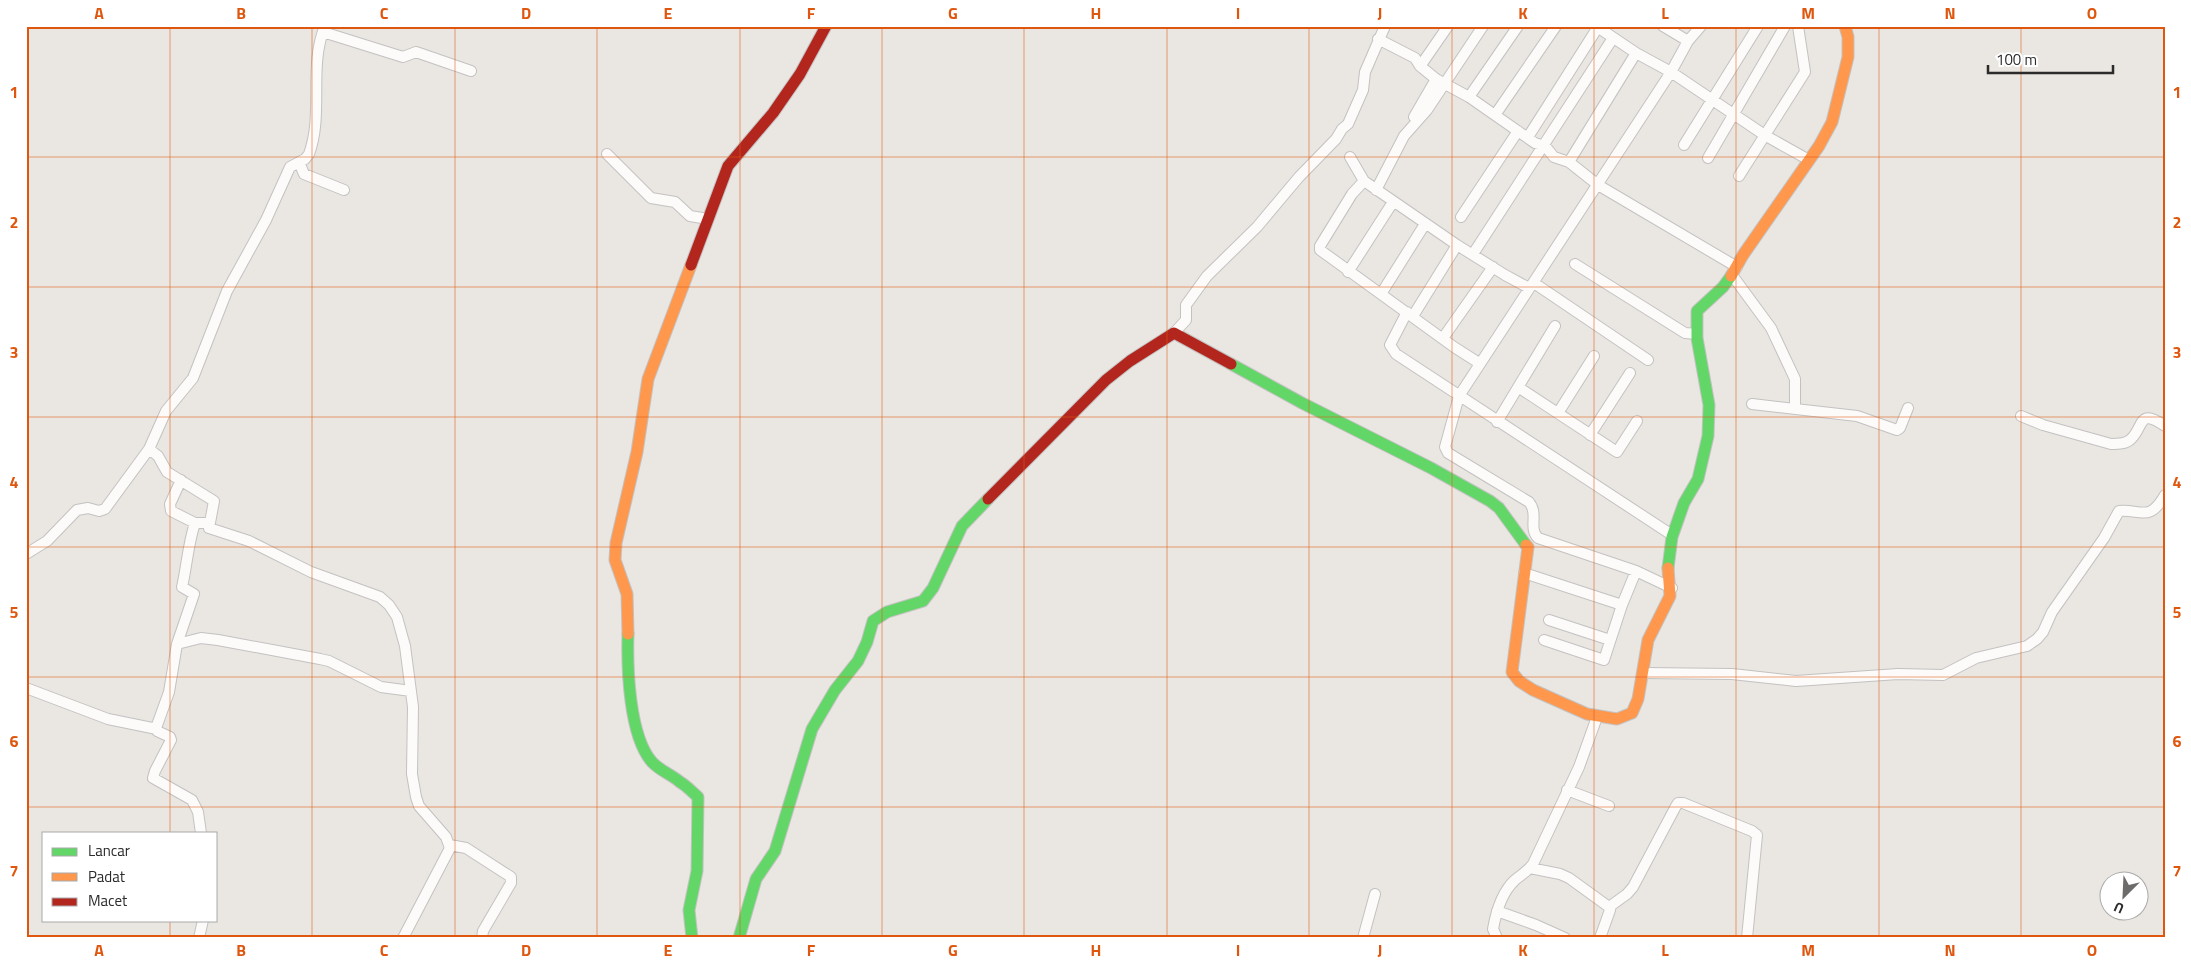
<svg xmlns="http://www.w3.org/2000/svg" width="2191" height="964" font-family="'Titillium Web',sans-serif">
	<rect width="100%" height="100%" fill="#eae6e1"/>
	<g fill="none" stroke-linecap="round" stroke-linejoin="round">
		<defs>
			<path id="street" d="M1596,26L1636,53L1671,72L1766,136L1809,160
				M1663,26L1688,41
				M323,32L403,57L416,52L471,71
				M1378,39L1415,58L1420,66L1436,79L1469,97L1535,143L1545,146L1554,157L1569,162L1598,185L1737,267
				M1421,65L1448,26
				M1469,97L1518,26
				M1495,115L1556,26
				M1414,117L1436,79
				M1528,137L1598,27
				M1684,145L1758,26
				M607,154L651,198L675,202L690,216L708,219
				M1350,157L1364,181L1457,245L1505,275L1529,288
				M1708,158L1785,26
				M299,162L304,174L344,190
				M1569,162L1636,53
				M1739,176L1805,72L1798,26
				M1364,181L1352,194L1320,246V250L1454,347L1479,363
				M1376,190L1404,136L1427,110L1483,26
				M1461,217L1518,131
				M1473,254L1613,38
				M1575,264L1685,333L1697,334
				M1348,272L1393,202
				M1732,275L1771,328L1795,379V409
				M1534,283L1648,360
				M1381,294L1425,224
				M1407,312L1390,345L1396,354L1672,535
				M1413,316L1457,245
				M1174,333L1186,320V305L1207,276L1257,227L1299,177L1336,139L1342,129L1348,124L1363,90L1365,72L1385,26
				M1443,338L1493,267
				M1518,387L1617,452L1637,421
				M1752,404L1857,416L1897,430L1900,428L1908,408
				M1558,413L1594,356
				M2021,416L2043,425L2111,444C2118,444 2126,444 2131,439C2144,427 2138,407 2165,426
				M1497,422L1555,326
				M1590,435L1630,373
				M149,449L158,456L167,472L214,501L209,528L249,541L311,572L380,597L389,605L397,617L405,646L413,707L412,774L416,797L419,806L446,837L450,848L403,938
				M181,480L170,504L171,511L195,523H210
				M26,554L47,541L77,510L88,508L99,511L105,509L149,449L166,411L193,378L227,291L266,220L290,167L305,159L309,154C324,113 308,67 325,26
				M1524,573L1622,605
				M1672,588L1636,571L1538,538C1528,528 1539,514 1529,502L1448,453L1445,447L1459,396L1671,72L1688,41L1701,26
				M1549,620L1610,640
				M1544,640L1604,660L1622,605L1636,571
				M177,644L194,594L182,587C187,565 188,544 195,523
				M1643,673L1732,674L1796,681L1898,674L1943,675L1976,658L2027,646L2037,639L2043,632L2052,612L2104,538L2119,511C2141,509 2149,523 2165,495
				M26,688L108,719L157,729
				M1567,790L1609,806
				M201,833L198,812L192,800L153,778L155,771L171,740L170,737L157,731L156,728L169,692L177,644L201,638L218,640L320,659L329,661L381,687L411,691
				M450,845L466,848L511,877V883L483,931L482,938
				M1530,868L1560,874L1569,878L1609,907L1610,910L1600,938
				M1609,907L1627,894L1633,887L1676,806L1678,803H1683L1752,831L1757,835L1747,938
				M1497,911L1536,925L1565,938
				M199,938L203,920
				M1363,938L1375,894
				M1497,938L1493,929C1496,912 1502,892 1515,880C1522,874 1528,871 1533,864L1579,767L1597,717"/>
			<path id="fast" d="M1231,364L1302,403L1431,468L1490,501L1499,508L1526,545
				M1668,568L1672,537L1684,503L1698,479L1708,436L1709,405L1697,338V311L1723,287L1731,276
				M628,634C627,668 629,736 652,762C659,770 672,775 680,782C687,786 692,792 698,797L697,871L689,910L692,938
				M739,938L756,879L775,851L812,729L835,690L858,661L867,642L873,621L887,612L923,601L933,588L962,526L988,499"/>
			<path id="slow" d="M1731,276L1743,255L1819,146L1832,122L1848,57V37L1845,26
				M1526,545L1528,547L1512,672L1519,681L1533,690L1587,714L1617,719L1632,713L1638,699L1648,640L1670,596L1668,568
				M628,634L627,594L615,560L616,543L637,452L648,379L691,265"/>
			<path id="jam" d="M691,265L728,166L773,113L800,74L826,26
				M988,499L1106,380L1130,361L1174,333L1231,364"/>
		</defs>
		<use href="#street" stroke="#c3c2c2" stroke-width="12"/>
		<use href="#fast" stroke="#c3c2c2" stroke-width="13"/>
		<use href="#slow" stroke="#c3c2c2" stroke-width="13"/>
		<use href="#jam" stroke="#c3c2c2" stroke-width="13"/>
		<use href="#street" stroke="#fcfbfa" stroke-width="10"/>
		<use href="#fast" stroke="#63d668" stroke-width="11"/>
		<use href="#slow" stroke="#ff974d" stroke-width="11"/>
		<use href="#jam" stroke="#b3261e" stroke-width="11"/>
	</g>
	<path fill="none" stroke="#df570e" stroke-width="1" stroke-opacity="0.55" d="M170,26V833M312,26V938M455,26V938M597,26V938M740,26V938M882,26V938M1024,26V938M1167,26V938M1309,26V938M1452,26V938M1594,26V938M1736,26V938M1879,26V938M2021,26V938M26,157H2165M26,287H2165M26,417H2165M26,547H2165M26,677H2165M26,807H2165M170,920V938"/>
	<rect width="2191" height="964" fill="none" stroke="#ffffff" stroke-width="55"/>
	<rect x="42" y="832" width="175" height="90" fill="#ffffff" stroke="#aaaaaa"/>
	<rect x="52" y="848" width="25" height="8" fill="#63d668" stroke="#aaaaaa"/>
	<text x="88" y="856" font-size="15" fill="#2b2b2b">Lancar</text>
	<rect x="52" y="873" width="25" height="8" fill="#ff974d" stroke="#aaaaaa"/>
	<text x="88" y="882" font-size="15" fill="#2b2b2b">Padat</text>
	<rect x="52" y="898" width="25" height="8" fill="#b3261e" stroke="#aaaaaa"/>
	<text x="88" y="906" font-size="15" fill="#2b2b2b">Macet</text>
	<g transform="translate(2124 896) rotate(204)"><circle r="24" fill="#ffffff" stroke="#aaaaaa"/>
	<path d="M0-4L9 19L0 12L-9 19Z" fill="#6e6c6b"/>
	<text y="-8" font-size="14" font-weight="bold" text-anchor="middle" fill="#2b2b2b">U</text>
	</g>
	<path d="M1988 65v8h125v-8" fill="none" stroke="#2b2b2b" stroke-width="2.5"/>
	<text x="1996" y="65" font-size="15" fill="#2b2b2b" stroke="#ffffff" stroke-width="4" paint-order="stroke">100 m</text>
	<rect x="28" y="28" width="2136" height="908" fill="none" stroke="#df570e" stroke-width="2"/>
	<g font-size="16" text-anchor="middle" font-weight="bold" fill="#df570e">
		<text x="99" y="19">A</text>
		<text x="241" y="19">B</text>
		<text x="384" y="19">C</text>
		<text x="526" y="19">D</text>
		<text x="668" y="19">E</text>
		<text x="811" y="19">F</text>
		<text x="953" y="19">G</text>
		<text x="1096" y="19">H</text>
		<text x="1238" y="19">I</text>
		<text x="1380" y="19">J</text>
		<text x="1523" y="19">K</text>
		<text x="1665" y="19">L</text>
		<text x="1808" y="19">M</text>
		<text x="1950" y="19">N</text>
		<text x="2092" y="19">O</text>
		<text x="14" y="98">1</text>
		<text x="2177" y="98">1</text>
		<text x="14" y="228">2</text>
		<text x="2177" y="228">2</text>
		<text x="14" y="358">3</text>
		<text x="2177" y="358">3</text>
		<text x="14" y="488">4</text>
		<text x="2177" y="488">4</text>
		<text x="14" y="618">5</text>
		<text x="2177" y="618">5</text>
		<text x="14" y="747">6</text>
		<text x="2177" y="747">6</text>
		<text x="14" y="877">7</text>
		<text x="2177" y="877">7</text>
		<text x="99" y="956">A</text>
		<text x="241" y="956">B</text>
		<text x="384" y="956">C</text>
		<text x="526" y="956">D</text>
		<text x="668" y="956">E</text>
		<text x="811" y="956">F</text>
		<text x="953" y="956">G</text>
		<text x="1096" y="956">H</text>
		<text x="1238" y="956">I</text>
		<text x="1380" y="956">J</text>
		<text x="1523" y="956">K</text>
		<text x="1665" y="956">L</text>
		<text x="1808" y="956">M</text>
		<text x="1950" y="956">N</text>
		<text x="2092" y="956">O</text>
	</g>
</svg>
